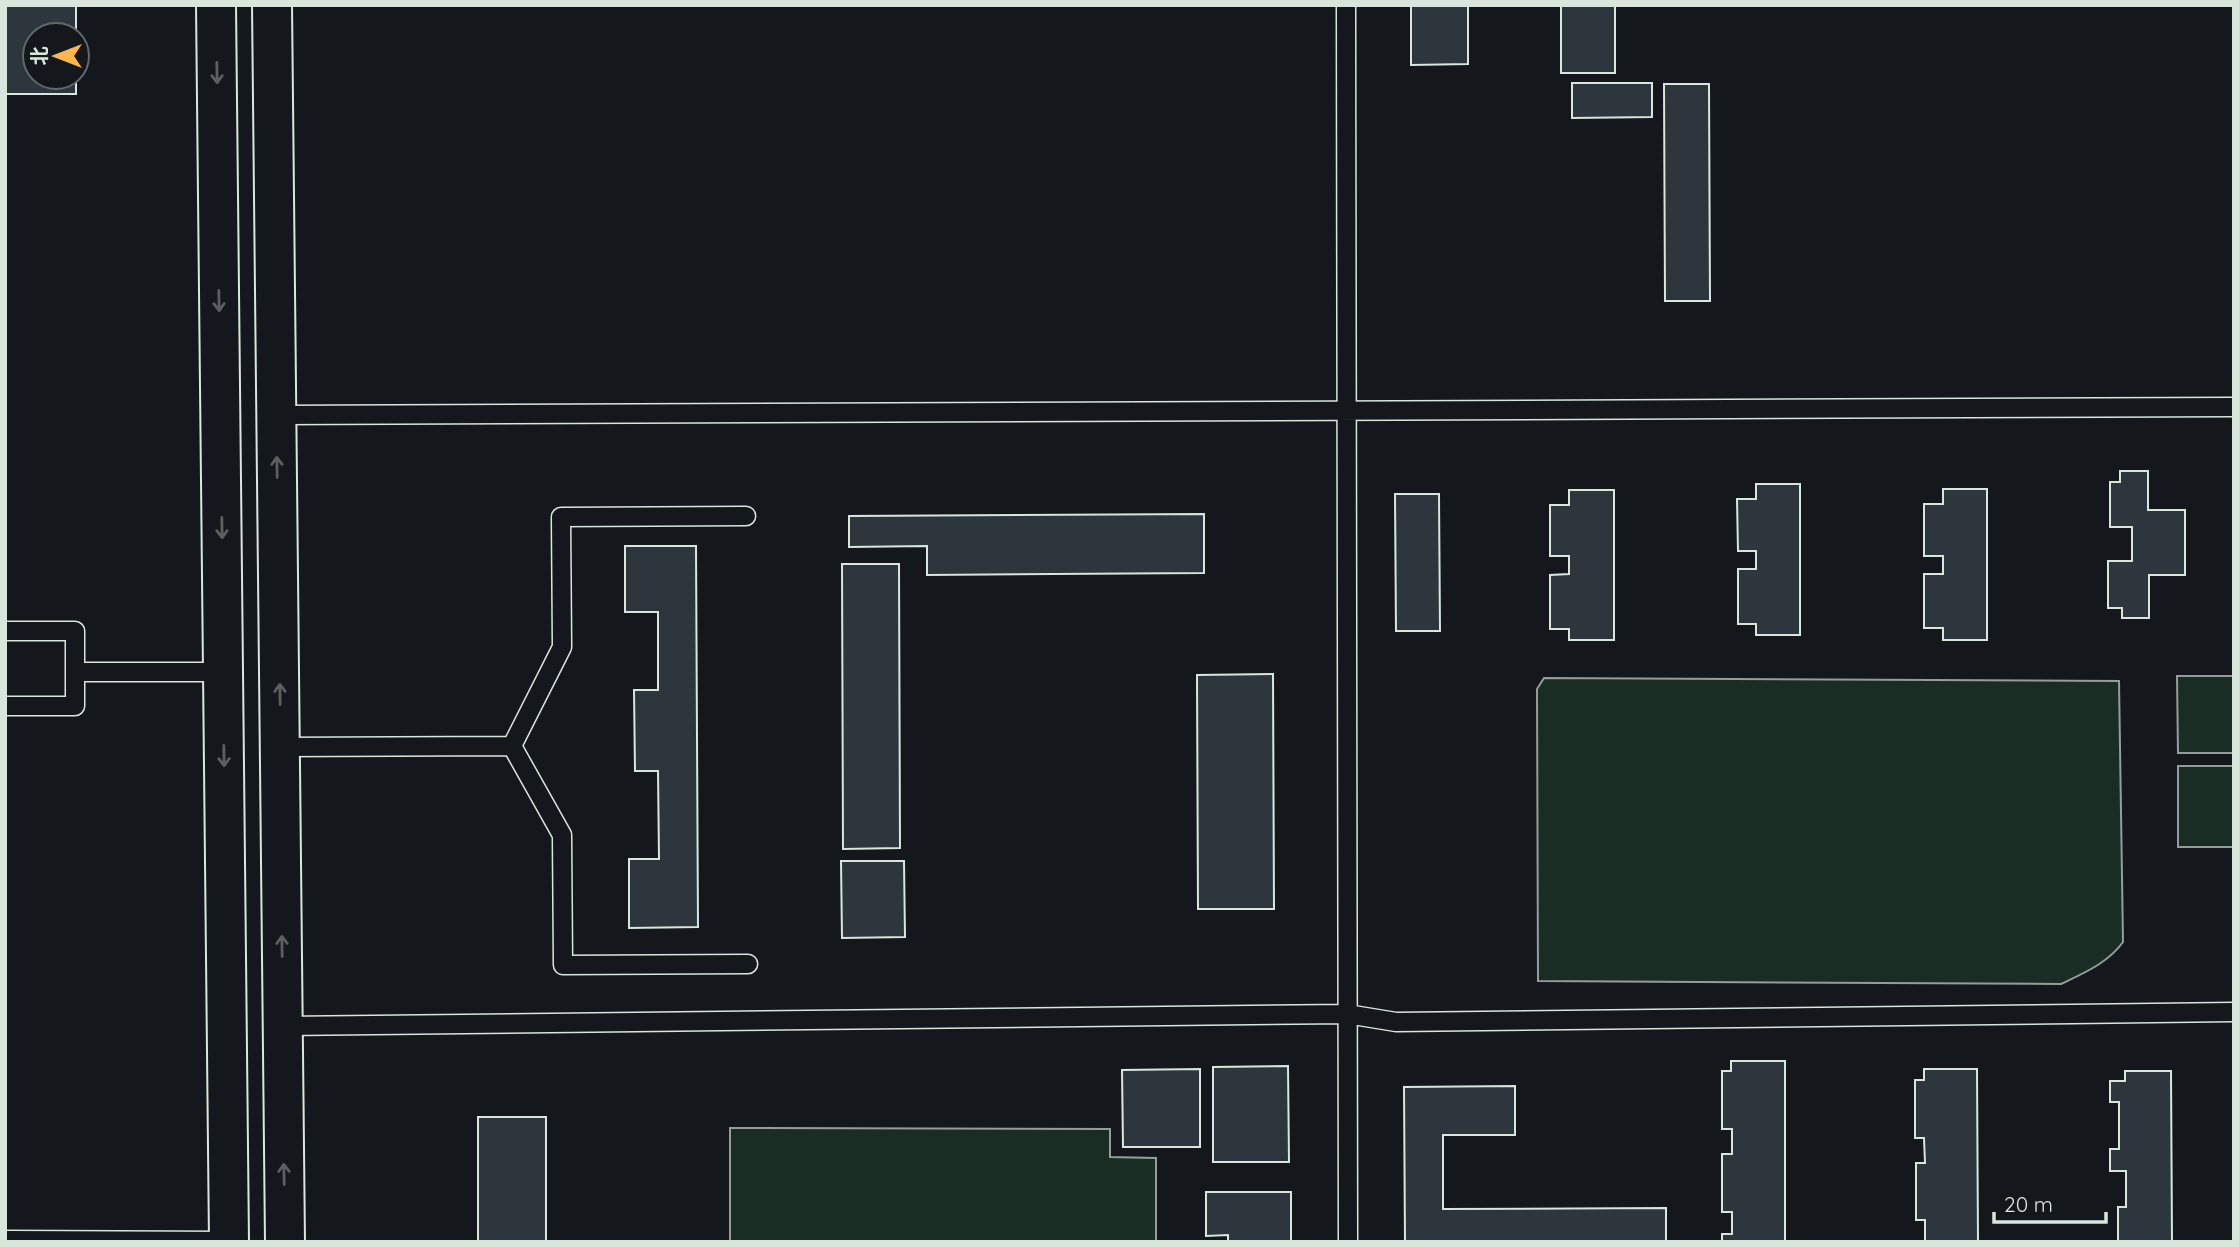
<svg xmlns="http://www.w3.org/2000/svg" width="2239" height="1247" font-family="Quicksand,'Noto Sans SC',sans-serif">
	<rect width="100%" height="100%" fill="#14181c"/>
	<path fill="#1a2d24" stroke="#939e99" stroke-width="2" d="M2177,676H2234V753H2178Z
		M1544,678L2119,681L2123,942C2108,963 2084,973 2061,984L1538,981L1537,689Z
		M2178,766H2234V847H2178Z
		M730,1128L1110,1129V1157L1156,1158V1242H730Z"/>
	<path fill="#2c363c" stroke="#d8e6dc" stroke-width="2" d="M5,5H76V35H35V77H76V94H5Z
		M1411,5H1468V64L1411,65Z
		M1561,5H1615V73H1561Z
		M1572,83H1652V117L1572,118Z
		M1664,84H1709L1710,301H1665Z
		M2120,471H2148V510H2185V575H2149V618H2122V608H2108V561H2132V527H2110V482H2120Z
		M1756,484H1800V635H1756V624H1738V569H1756V551H1738L1737,499H1756Z
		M1943,489H1987V640H1943V628H1924V574H1943V556H1924V504H1943Z
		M1569,490H1614V640H1569V629H1550V575L1569,574V556H1550V505H1569Z
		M1395,494H1439L1440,631H1396Z
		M1204,514V573L927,575V546L849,547V516Z
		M625,546H696L698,927L629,928V859H659L658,771H635L634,690H658V612H625Z
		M842,564H899L900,848L843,849Z
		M1273,674L1274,909H1198L1197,675Z
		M841,861H904L905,937L842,938Z
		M1731,1061H1785V1242H1722V1234H1732V1212H1722V1154H1732V1129H1722V1071H1731Z
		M1288,1066L1289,1162H1213V1067Z
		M1200,1069V1147H1123L1122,1070Z
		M1924,1069H1977L1978,1242H1925V1220H1916V1163H1925L1924,1138H1915V1080H1924Z
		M2125,1071H2171L2172,1242H2118V1207H2126V1171H2110V1149H2119V1102H2110V1081H2125Z
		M1515,1086V1135H1443V1209L1666,1208V1242H1405L1404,1087Z
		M478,1117H546V1242H478Z
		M1206,1192H1291V1242H1228V1235L1206,1236Z"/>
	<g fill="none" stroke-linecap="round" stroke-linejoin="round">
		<defs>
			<path id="service" d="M1346,5L1348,1242
				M276,415L2234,407
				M746,516L561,517L562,647L512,746L562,835L563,965L748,964
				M5,631H75V706H5
				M75,672H223
				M280,747L512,746
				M283,1026L1347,1014L1396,1022L2234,1012
				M5,1240L229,1241"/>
			<path id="primary" d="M216,5L229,1242
				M272,5L285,1242"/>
		</defs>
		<use href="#service" stroke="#d8e6dc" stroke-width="21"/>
		<use href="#primary" stroke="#d8e6dc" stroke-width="42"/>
		<use href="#service" stroke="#14181c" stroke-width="18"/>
		<use href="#primary" stroke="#14181c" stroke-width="38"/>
	</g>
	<defs><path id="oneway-shaft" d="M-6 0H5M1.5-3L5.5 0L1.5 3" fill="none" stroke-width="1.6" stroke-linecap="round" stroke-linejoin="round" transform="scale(1.75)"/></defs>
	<g stroke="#59605f">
		<use href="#oneway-shaft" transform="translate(217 73) rotate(89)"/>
		<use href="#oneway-shaft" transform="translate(219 301) rotate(89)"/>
		<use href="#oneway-shaft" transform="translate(277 467) rotate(-91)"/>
		<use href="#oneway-shaft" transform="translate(222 528) rotate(89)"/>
		<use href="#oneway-shaft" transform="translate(280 694) rotate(-91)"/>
		<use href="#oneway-shaft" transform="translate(224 756) rotate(89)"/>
		<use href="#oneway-shaft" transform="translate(282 946) rotate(-91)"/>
		<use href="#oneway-shaft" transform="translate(284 1174) rotate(-91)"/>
	</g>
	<rect width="2239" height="1247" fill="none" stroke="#d8e6dc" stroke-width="14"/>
	<g transform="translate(56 56) rotate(270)"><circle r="33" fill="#14181c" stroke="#626a69" stroke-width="2"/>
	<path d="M0-5L12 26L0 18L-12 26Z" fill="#ffb74d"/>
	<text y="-10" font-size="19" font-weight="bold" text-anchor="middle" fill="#d8e6dc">北</text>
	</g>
	<path d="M1994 1212v10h112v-10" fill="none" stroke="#d8e6dc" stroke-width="3.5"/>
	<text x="2004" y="1212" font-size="21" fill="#d8e6dc" stroke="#14181c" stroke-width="5" paint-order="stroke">20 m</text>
</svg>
